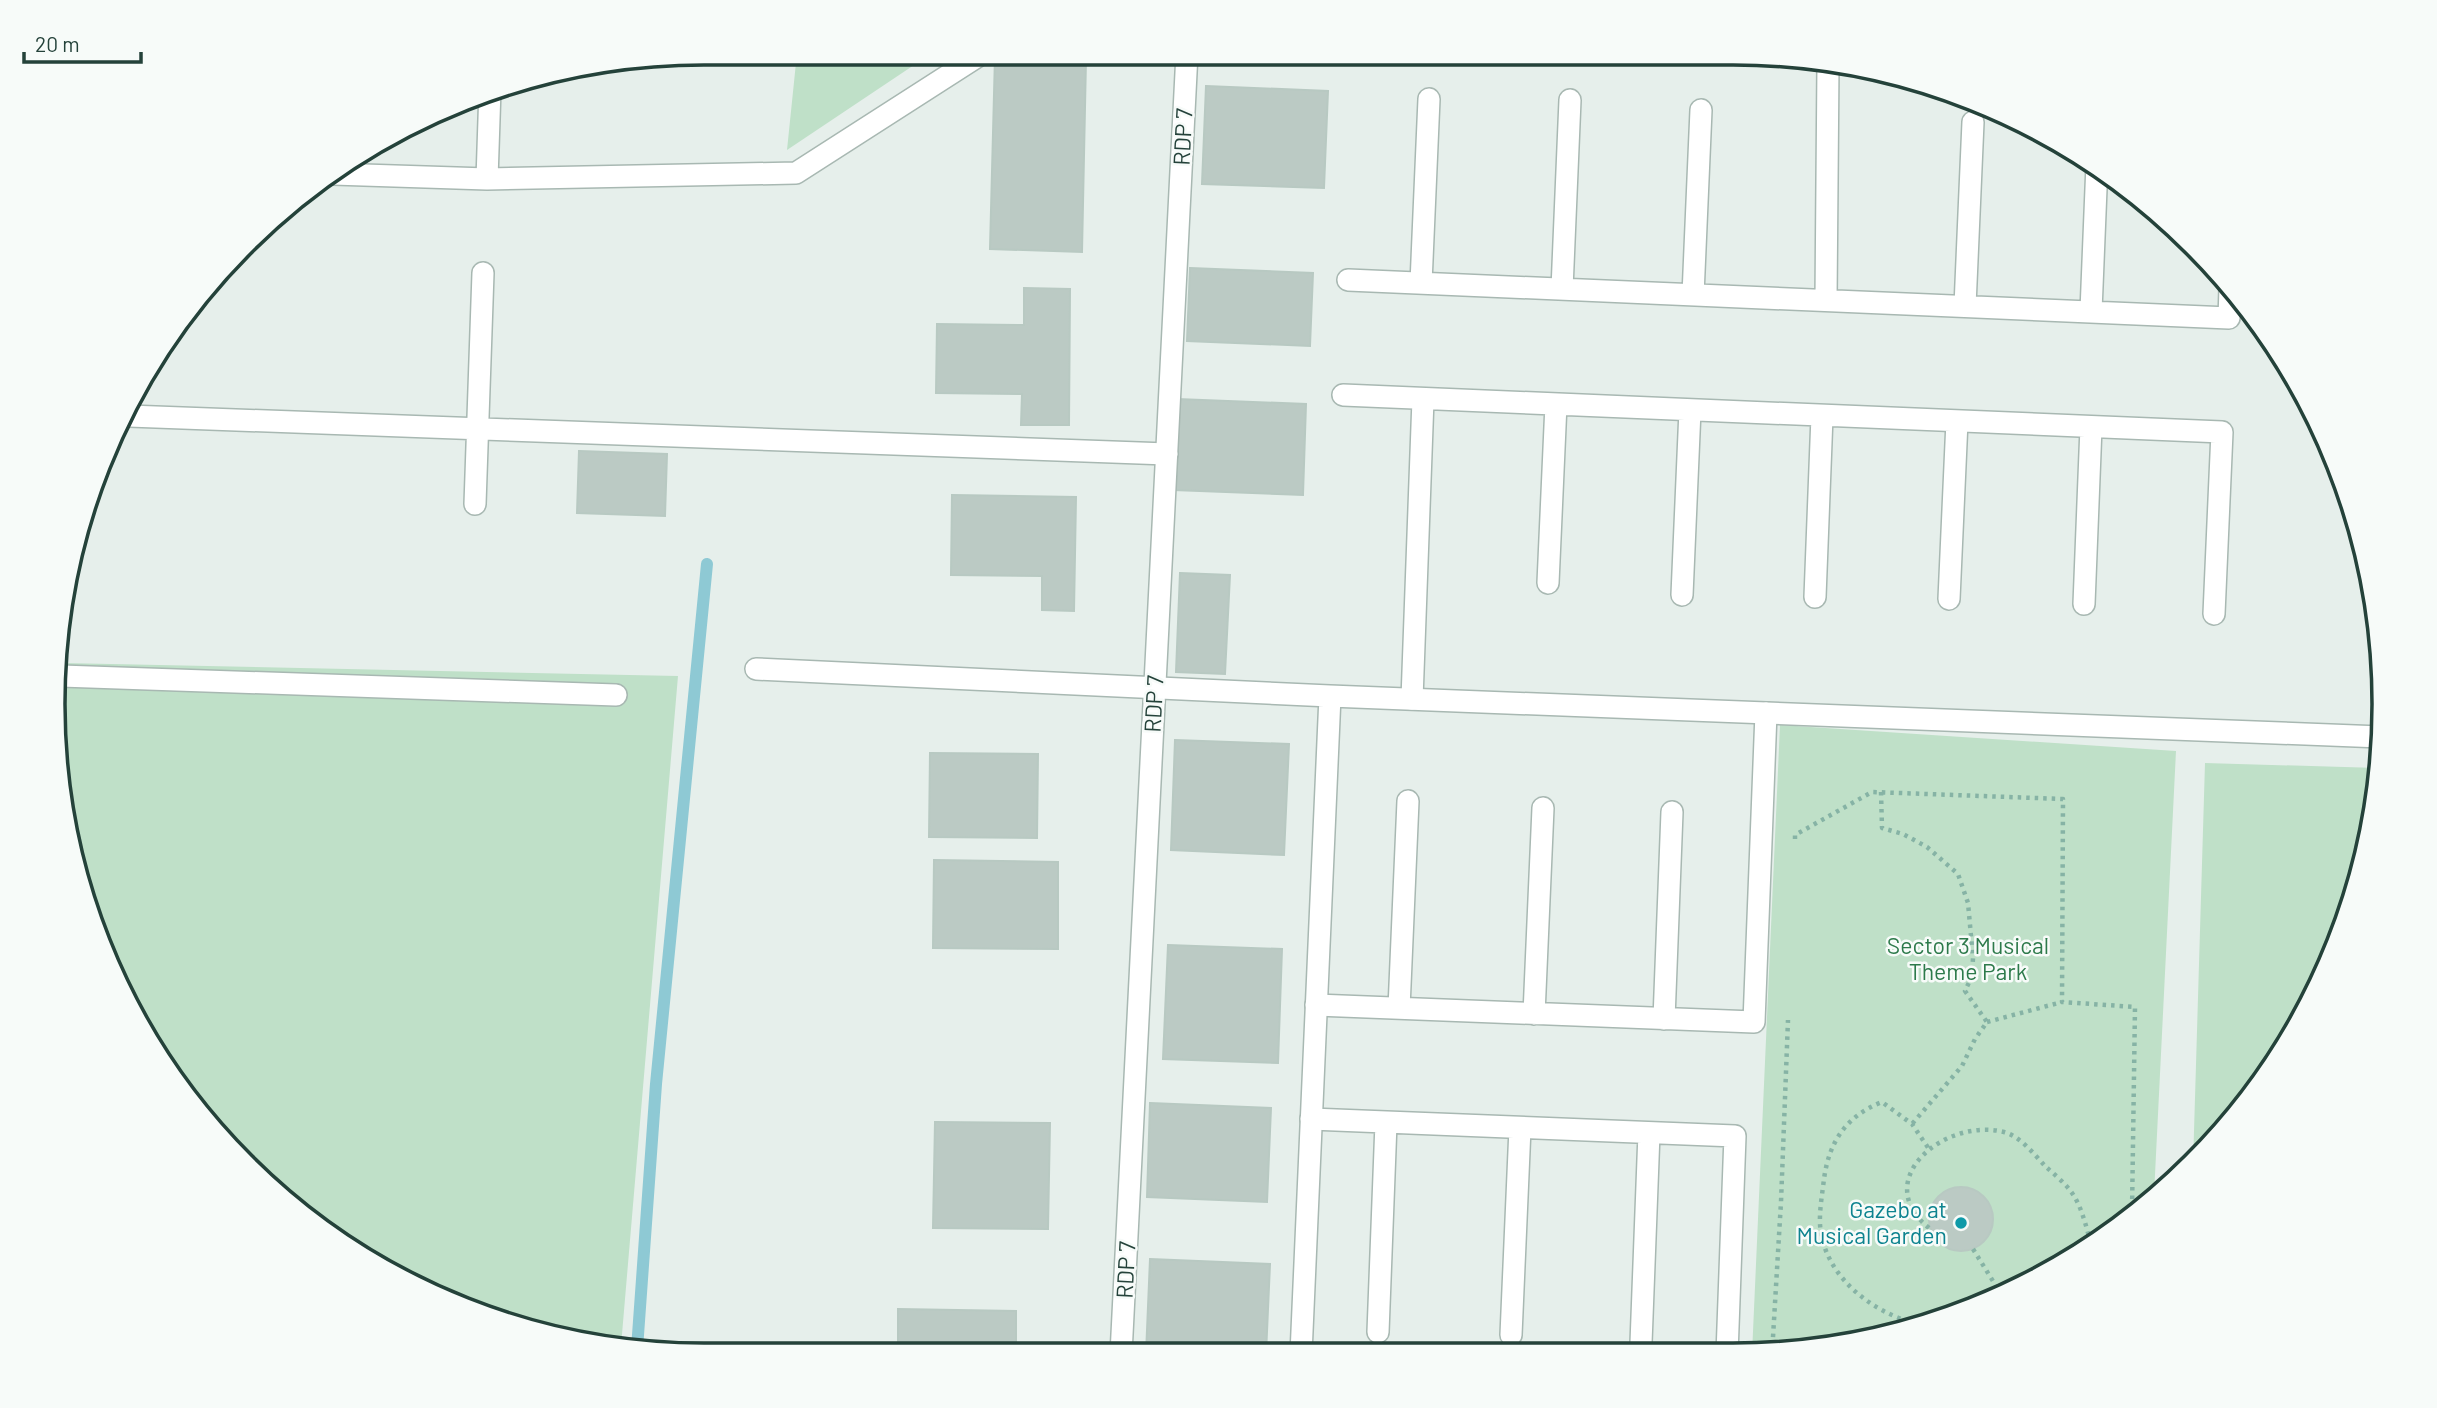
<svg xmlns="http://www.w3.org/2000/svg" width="2437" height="1408" font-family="Barlow,sans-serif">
	<rect width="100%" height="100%" fill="#e6efeb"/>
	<path fill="#bfe0c8" d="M797,53H932L787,150Z
		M62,663L678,676L621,1346L495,1321L342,1246L187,1101L87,914L54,746Z
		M1780,725L2176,751L2154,1195L2059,1268L1942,1321L1776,1354H1752Z
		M2205,763L2378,768L2372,831L2335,953L2275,1066L2193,1165Z"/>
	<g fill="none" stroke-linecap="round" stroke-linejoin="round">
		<path stroke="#8ec9d4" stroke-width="12" d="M637,1349L656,1084L707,564"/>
	</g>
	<path fill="#bbcac4" stroke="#b8c9c2" stroke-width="2" d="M995,56L1086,59L1082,252L990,249Z
		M1206,86L1328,91L1324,188L1202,184Z
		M1190,268L1313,273L1310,346L1187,341Z
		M1024,288L1070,289L1069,425H1021L1022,394L936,393L937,324L1024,325Z
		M1177,399L1306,404L1303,495L1174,490Z
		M579,451L667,454L665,516L577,513Z
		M952,495L1076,497L1074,611L1042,610V576L951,575Z
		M1180,573L1230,575L1225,674L1176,672Z
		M1175,740L1289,744L1284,855L1171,850Z
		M930,753L1038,754L1037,838L929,837Z
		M934,860L1058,862V949L933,948Z
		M1168,945L1282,949L1278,1063L1163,1059Z
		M1150,1103L1271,1108L1267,1202L1147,1197Z
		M935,1122L1050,1123L1048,1229L933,1228Z
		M1929 1219a32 32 0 1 1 64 0a32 32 0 1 1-64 0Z
		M1150,1259L1270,1264L1266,1354H1146Z
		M898,1309L1016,1311V1354H898Z"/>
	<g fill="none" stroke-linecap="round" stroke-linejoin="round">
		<defs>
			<path id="service" d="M1348,280L2229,318L2230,288
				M1421,283L1429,99
				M1562,289L1570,100
				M1693,295L1701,110
				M1826,300L1828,64
				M1965,306L1973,122
				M2091,311L2097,164
				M1343,395L2222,432L2214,614
				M129,416L1167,454
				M475,504L483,273
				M1548,583L1556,404
				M1682,595L1690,410
				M1815,597L1822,416
				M1949,599L1957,421
				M2084,604L2091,427
				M1412,699L1423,399
				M1316,1005L1754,1022L1766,713
				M1399,1008L1408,801
				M1534,1014L1543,808
				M1664,1019L1672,812
				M1311,1119L1735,1136L1727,1354
				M1378,1332L1386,1123
				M1511,1335L1520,1128
				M1641,1343L1649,1133"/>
			<path id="minor" d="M333,174L487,179L796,173L983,53
				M487,179L490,89
				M756,669L1330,696L2381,737
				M61,676L616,695
				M1301,1354L1330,696"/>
			<path id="tertiary" d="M1121,1354L1187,53"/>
		</defs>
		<use href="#service" stroke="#a8b8b2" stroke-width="24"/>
		<use href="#minor" stroke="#a8b8b2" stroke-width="24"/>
		<use href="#tertiary" stroke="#a8b8b2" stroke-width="24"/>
		<path stroke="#86b3a5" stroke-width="4.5" stroke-dasharray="3.5 5" stroke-linecap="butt" d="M1881,792L1882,828L1903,834L1927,847L1958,874L1968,903L1973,958L1972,976L1965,991L1987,1022L1975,1039L1962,1066L1912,1124
			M1795,839V835L1872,792L2063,799L2062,1002L2135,1007L2132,1212
			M1987,1022L2062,1002
			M1929,1228C1869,1180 1945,1117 2004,1132C2020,1136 2034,1154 2045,1166C2054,1174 2065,1183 2072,1193C2082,1207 2086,1227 2091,1243
			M1973,1249L2001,1294
			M1925,1325C1880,1318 1829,1282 1821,1233C1818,1217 1822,1196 1824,1179C1829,1142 1846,1116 1882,1102L1912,1124L1929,1149
			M1772,1354L1781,1202L1788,1020"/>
		<use href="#service" stroke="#fff" stroke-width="21"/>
		<use href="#minor" stroke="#fff" stroke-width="21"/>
		<use href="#tertiary" stroke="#fff" stroke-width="21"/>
	</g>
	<circle fill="#0f9aa8" stroke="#f7fbf9" stroke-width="2.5" cx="1961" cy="1223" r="7"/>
	<g text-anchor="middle" stroke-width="5" stroke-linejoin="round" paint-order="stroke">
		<g font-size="23" fill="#24423a" stroke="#f7fbf9">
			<text transform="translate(1183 137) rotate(-87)" y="8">RDP 7</text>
			<text transform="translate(1154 704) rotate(-87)" y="8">RDP 7</text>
			<text transform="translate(1126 1270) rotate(-87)" y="8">RDP 7</text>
		</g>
		<g font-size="23" fill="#2d7a4b" stroke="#f7fbf9">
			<text x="1968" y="954">Sector 3 Musical<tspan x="1968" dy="26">Theme Park</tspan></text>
		</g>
		<g font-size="23" fill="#0d838f" stroke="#f7fbf9" text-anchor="end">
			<text x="1947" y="1218">Gazebo at<tspan x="1947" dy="26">Musical Garden</tspan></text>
		</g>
	</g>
	<path d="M0 0H2437V1408H0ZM704 65H1733A639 639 0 0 1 2372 704V704A639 639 0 0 1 1733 1343H704A639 639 0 0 1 65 704V704A639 639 0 0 1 704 65Z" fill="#f7fbf9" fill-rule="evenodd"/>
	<path fill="none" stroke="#24423a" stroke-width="3.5" d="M704 65H1733A639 639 0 0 1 2372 704V704A639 639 0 0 1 1733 1343H704A639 639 0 0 1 65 704V704A639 639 0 0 1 704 65Z"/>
	<path d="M24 52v10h117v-10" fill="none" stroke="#24423a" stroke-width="3.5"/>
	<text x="35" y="52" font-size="21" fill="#24423a" stroke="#f7fbf9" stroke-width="5" paint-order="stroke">20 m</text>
</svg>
